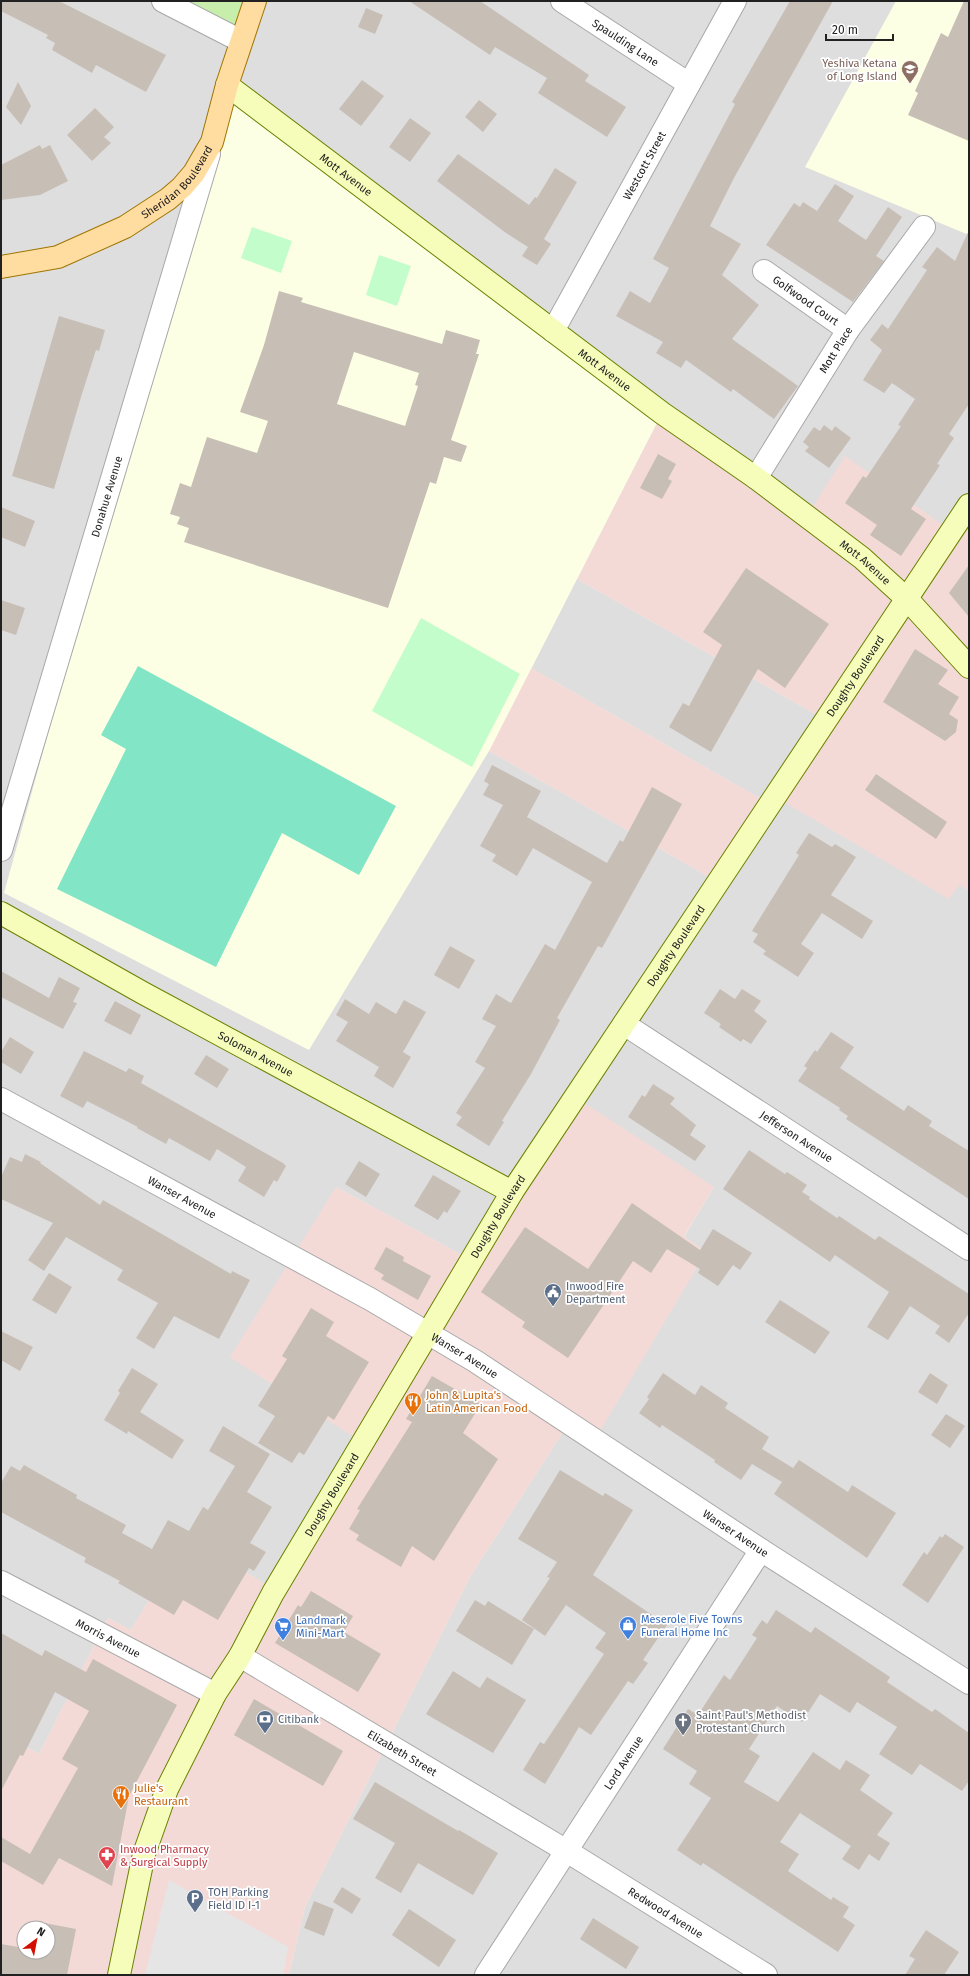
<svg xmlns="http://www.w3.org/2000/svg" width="970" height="1976" font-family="'Fira Sans',sans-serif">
	<rect width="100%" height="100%" fill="#f2efe8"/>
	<path fill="#dfdede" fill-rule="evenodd" d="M1,1H969V1975H289L305,1907L470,1577L572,1418L706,1252L684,1237L714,1187L466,1257L336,1187L357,1439L269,1586L186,1538L131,1630L108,1618L39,1754L1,1734ZM662,413L824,719L577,579L531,668L770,804L716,881L489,751Z"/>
	<path fill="#f3dad7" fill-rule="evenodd" d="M662,413L907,600L824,719L577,579Z
		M845,456L947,528L908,589L810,511Z
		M969,517V660L915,600Z
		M910,606L969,671V891L959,885L949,899L779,799Z
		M531,668L770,804L716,881L489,751Z
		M572,1095L714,1187L684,1236L706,1252L599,1433L572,1418L470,1577L305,1907L289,1975H1V1734L39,1754L108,1618L131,1630L186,1538L269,1586L357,1439L230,1357L336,1187L466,1257ZM24,1928H48V1952H24Z"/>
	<path fill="#fdffe4" d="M896,1H969V235L805,167Z
		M227,85L662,413L489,751L309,1050L4,893Z"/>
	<path fill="#c8eeac" d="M160,1H258L241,41Z"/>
	<path fill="#c4fdcc" d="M252,227L292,241L281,273L241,258Z
		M379,255L411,266L397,306L366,295Z
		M421,618L520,674L472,767L372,711Z"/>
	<path fill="#82e5c5" d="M138,666L396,806L359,875L282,833L216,967L57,889L126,749L101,735Z"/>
	<path fill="#e5e5e5" d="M169,1880L288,1947L283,1975H145Z"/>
	<path fill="#c7beb6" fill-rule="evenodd" d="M1,1H59L166,55L146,92L96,65L92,73L52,50L55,43L46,38L48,35L1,11Z
		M409,1H480L589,75L585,81L626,107L607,137L538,93L547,78L495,47L490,55Z
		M790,1H833L734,178L710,226L741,244L722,275L759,305L732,339L798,386L774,419L733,389L731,392L686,360L681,368L656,353L663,342L616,316L630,291L650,303L669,268L653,259L735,104L732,102Z
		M964,1H969V141L908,115L918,93L915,91L941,33L948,37Z
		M366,8L383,15L375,34L358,27Z
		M362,80L384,96L361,126L339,109Z
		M18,82L31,106L21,125L6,107Z
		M479,100L497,114L483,132L465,117Z
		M95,108L114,127L104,137L111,143L92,161L67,135Z
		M410,118L431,133L410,162L389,147Z
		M40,145L42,149L50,145L68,181L40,195L1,200V165Z
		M458,154L529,205L535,197L537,198L555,168L577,182L544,239L551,244L537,265L522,256L528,247L506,233L437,181Z
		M835,184L854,196L838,221L866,240L888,207L902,217L876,256L884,261L853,302L766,245L794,203L800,207L803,202L817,211Z
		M969,230V404L949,434L954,438L937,464L940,465L911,509L926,519L901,556L870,535L877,525L845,503L863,476L866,478L901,426L898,425L915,399L892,383L884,393L863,380L882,350L870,340L882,324L888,329L927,270L922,267L937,247L955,261Z
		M279,291L303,298L301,302L442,344L446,330L480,340L476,354H479L451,440L467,446L461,462L444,457L436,484L430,482L388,608L184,542L189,528L177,524L180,517L170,514L180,483L191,487L207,437L257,453L268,421L240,412L264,345ZM354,352L419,373L415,385L418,386L405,426L337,404Z
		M59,316L105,330L99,351L96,350L81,397L54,489L12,476Z
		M824,425L832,431L835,426L851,438L829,468L805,451L809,447L803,442L814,427L820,431Z
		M658,454L676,464L668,479L672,481L662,499L640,488Z
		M1,507L35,521L25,547L1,537Z
		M969,565V617L949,593Z
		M746,568L829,624L785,688L758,669L711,752L669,727L683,703L689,706L722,645L703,632Z
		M1,600L25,608L16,635L1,630Z
		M915,649L948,670L938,684L959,697L949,714L958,720L956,732L945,741L883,702Z
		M492,765L541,791L527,817L607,863L620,840L623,842L652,787L682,804L602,948L598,946L557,1018L560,1020L531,1074L502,1121L504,1122L489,1146L456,1125L462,1117L456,1113L485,1068L475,1062L496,1026L482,1019L496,994L511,1003L545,944L555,950L592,882L533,848L517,876L492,861L496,855L480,846L503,805L483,795L489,784L484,781Z
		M876,774L947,822L936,839L865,790Z
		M809,833L832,847L835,844L856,857L831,895L873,921L862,939L822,913L801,944L814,953L798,977L763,954L766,951L753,942L758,934L752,931L799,855L796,853Z
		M450,946L475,960L459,989L434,975Z
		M1,971L49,998L59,977L80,988L73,1002L77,1003L63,1029L1,997Z
		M720,989L735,999L742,989L761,1001L754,1011L767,1021L751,1044L743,1039L741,1042L719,1027L721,1024L704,1013Z
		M345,999L369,1014L376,1002L396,1014L404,1000L426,1012L403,1052L411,1057L393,1088L374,1076L379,1067L336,1041L348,1022L336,1015Z
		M115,1001L141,1015L131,1035L104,1021Z
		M831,1032L854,1047L840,1068L904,1111L908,1105L932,1121L929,1126L969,1151V1199L846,1119L848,1116L839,1110L840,1108L798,1081L807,1068L804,1066L815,1050L817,1052Z
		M10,1037L34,1052L21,1074L1,1062V1052Z
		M84,1051L126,1072L129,1068L144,1076L141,1083L283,1163L286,1166L277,1182L274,1180L264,1197L238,1181L246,1167L217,1149L210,1161L169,1138L166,1144L137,1128L138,1127L87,1101L83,1108L60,1096Z
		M206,1055L229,1069L217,1088L194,1074Z
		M653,1084L675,1098L670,1104L696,1125L690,1135L706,1146L695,1161L628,1117L642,1095L645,1097Z
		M749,1150L785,1174L787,1172L807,1185L802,1192L810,1197L809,1199L837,1218L839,1216L875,1240L879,1236L969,1294V1313L949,1343L935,1333L940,1326L910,1306L888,1340L867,1327L889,1292L835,1255L830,1262L723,1189Z
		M25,1154L41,1162L40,1163L100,1205L103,1200L231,1274L232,1271L250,1280L219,1339L174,1316L154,1349L136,1338L158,1303L117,1280L123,1270L66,1237L44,1271L28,1260L53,1223L1,1199V1177L10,1157L22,1162Z
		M359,1161L380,1174L366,1197L345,1184Z
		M433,1175L461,1191L447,1213L444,1211L438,1220L414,1206Z
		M632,1203L700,1250L713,1229L752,1253L740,1270L733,1265L718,1286L698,1273L700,1269L667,1249L651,1273L633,1261L568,1358L522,1327L525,1322L481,1292L525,1227L588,1269Z
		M386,1247L404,1257L403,1261L431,1276L418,1300L381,1279L384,1275L374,1269Z
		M49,1273L72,1287L56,1314L32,1300Z
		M780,1300L830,1332L815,1354L765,1322Z
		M311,1308L334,1322L326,1336L369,1362L334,1420L328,1416L304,1455L299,1452L292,1463L258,1443L275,1416L258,1406L287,1359L282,1356Z
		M1,1331L33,1347L20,1371L1,1360Z
		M132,1368L158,1384L140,1412L184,1440L172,1459L128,1431L127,1434L104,1420L120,1393L118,1391Z
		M663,1373L695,1395L701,1385L728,1403L725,1408L769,1437L762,1449L793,1468L799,1460L848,1492L852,1485L896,1513L867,1558L774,1494L782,1482L752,1464L741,1480L714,1462L715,1460L662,1425L660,1428L639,1413L649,1399L647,1397Z
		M930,1373L948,1385L937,1404L918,1392Z
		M432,1376L481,1404L463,1433L498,1459L434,1561L412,1546L401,1567L356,1540L359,1535L349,1529L360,1510L357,1509L412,1422L406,1419Z
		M946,1414L965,1426L950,1448L931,1435Z
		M223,1426L270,1454L247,1492L272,1507L250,1543L266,1552L254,1571L249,1568L218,1620L183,1600L174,1615L118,1583L120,1581L84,1562L86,1558L1,1512V1483L11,1466L20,1471L24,1465L77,1495L76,1498L126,1525L122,1533L152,1549L168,1520L189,1531L203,1507L208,1510L235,1466L209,1451Z
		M560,1470L603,1496L605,1493L633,1510L593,1575L667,1625L643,1660L648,1663L633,1684L628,1681L591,1735L579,1727L545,1784L523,1770L540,1742L544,1744L604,1654L595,1648L606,1633L566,1605L545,1636L522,1620L550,1578L547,1577L557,1562L518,1539Z
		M945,1534L964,1547L928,1603L902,1585L924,1552L927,1555L940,1536L942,1538Z
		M311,1591L353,1616L344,1632L381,1654L358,1692L275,1643L298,1605L301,1607Z
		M475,1600L485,1606L488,1601L534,1629L512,1665L456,1631Z
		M776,1610L811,1633L815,1627L890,1677L887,1682L932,1712L935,1709L969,1733V1781L962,1791L920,1764L912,1775L879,1754L897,1727L857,1702L850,1713L820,1694L802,1722L777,1706L749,1749L760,1756L744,1782L778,1802L813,1752L840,1770L846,1760L870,1775L860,1790L893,1813L877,1835L890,1843L879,1861L869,1854L859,1870L842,1859L851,1846L800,1813L780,1842L799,1854L788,1871L831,1900L833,1897L849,1907L843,1917L855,1925L838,1952L703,1863L701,1866L677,1850L711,1798L689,1784L697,1771L663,1749L688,1709L698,1715L724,1675L730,1680L757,1638L752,1635L762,1620L767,1624Z
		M1,1633L42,1656L45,1650L86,1672L93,1659L177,1705L129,1796L112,1886L59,1858L43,1885L1,1861V1837L30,1854L78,1768L62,1759L89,1711L55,1692L23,1756L20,1755L1,1791Z
		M453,1671L480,1688L487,1677L526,1700L493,1753L426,1714Z
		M254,1699L343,1751L323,1786L234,1735Z
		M375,1782L458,1831L459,1830L498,1853L473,1895L418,1863L401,1893L375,1878L395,1843L353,1819Z
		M342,1887L361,1899L352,1914L333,1902Z
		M314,1901L334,1909L324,1936L304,1928Z
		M409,1909L456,1940L439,1967L392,1935Z
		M593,1918L639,1947L626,1969L580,1939Z
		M34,1921L76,1929L67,1975H1V1944L24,1948V1952H48V1928H33Z
		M926,1930L959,1952L944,1975H905L915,1959L909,1956Z"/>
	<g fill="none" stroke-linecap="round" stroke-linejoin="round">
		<defs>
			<g id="street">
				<path d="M163,1L241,41"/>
				<path id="s1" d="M562,1L689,84"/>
				<path id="s2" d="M764,271L848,330"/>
				<path id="s3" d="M553,331L735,1"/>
				<path id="s4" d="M756,478L848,330L924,227"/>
				<path id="s5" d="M1,850L209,154"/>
				<path id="s6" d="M624,1024L969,1249"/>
				<path id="s7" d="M1,1099L370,1299L475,1361L761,1550L969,1683"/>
				<path id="s8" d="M1,1582L215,1694"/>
				<path id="s9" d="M240,1656L565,1850L766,1975"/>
				<path id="s10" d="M486,1975L761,1550"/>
			</g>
			<g id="secondary">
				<path id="s11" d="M227,85L662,413L756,478L862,558L908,600L969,667"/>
				<path id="s12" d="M1,913L143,993L512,1192"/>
				<path id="s13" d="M119,1975L144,1854L167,1789L215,1694L240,1656L273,1593L512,1192L969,505"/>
			</g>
			<g id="primary">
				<path id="s14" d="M1,267L58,257L125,227L168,199L182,187L194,173L212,142L227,85L255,1"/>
			</g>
		</defs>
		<use href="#street" stroke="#a8a8a8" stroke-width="24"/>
		<use href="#secondary" stroke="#6a8100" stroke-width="24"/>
		<use href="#primary" stroke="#9f7500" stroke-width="24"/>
		<use href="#street" stroke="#fff" stroke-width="22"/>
		<use href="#secondary" stroke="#f6fdba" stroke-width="22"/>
		<use href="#primary" stroke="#ffdca0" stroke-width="22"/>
	</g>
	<defs>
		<symbol id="school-pin" viewBox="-11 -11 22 30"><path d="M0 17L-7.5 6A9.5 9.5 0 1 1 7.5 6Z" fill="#8d6e63" stroke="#fff"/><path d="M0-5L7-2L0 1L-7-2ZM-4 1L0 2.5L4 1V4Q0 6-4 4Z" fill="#fff"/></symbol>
		<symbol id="civic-pin" viewBox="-11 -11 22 30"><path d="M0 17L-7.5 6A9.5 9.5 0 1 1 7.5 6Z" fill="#5c6f8a" stroke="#fff"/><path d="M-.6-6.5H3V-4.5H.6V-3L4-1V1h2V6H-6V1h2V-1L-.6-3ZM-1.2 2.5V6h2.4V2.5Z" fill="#fff"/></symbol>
		<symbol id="restaurant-pin" viewBox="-11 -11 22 30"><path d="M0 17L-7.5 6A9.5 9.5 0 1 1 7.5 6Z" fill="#e8710a" stroke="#fff"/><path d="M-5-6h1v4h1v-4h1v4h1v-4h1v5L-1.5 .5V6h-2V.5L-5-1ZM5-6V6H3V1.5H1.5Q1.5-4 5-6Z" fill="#fff"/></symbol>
		<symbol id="shop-pin" viewBox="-11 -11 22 30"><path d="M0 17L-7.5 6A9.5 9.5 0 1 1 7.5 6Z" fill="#3f7fe0" stroke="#fff"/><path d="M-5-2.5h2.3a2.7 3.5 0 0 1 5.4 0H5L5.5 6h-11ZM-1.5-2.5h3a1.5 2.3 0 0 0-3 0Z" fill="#fff"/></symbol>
		<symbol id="supermarket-pin" viewBox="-11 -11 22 30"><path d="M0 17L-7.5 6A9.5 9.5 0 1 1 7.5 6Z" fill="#3f7fe0" stroke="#fff"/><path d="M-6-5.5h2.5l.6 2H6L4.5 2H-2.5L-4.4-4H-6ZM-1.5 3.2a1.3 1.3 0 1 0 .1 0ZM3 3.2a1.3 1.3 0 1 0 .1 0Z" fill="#fff"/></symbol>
		<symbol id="bank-pin" viewBox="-11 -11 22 30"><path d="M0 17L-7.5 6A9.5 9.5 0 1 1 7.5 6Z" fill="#5c6f8a" stroke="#fff"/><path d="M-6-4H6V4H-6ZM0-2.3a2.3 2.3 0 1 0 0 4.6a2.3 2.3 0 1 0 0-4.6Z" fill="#fff"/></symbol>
		<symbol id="church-pin" viewBox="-11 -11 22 30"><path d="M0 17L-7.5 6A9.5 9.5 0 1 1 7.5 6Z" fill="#6b7280" stroke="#fff"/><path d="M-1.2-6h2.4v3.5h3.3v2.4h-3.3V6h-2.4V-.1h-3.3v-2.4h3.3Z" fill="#fff"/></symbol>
		<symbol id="pharmacy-pin" viewBox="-11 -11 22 30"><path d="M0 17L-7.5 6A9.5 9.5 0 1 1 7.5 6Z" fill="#e0444e" stroke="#fff"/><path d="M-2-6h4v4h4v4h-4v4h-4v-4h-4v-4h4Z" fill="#fff"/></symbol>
		<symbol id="parking-pin" viewBox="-11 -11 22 30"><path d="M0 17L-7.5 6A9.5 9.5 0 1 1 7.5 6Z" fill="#5c6f8a" stroke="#fff"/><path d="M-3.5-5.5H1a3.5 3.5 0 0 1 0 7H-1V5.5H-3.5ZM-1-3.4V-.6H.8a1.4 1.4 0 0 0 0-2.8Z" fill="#fff"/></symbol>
	</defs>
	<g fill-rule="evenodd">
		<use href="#school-pin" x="900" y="59" width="20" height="27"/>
		<use href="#civic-pin" x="543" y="1282" width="20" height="27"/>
		<use href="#restaurant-pin" x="403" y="1391" width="20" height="27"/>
		<use href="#shop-pin" x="618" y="1615" width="20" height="27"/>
		<use href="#supermarket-pin" x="273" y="1616" width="20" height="27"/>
		<use href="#bank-pin" x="255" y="1709" width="20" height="27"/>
		<use href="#church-pin" x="673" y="1711" width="20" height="27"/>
		<use href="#restaurant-pin" x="111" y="1784" width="20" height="27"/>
		<use href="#pharmacy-pin" x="97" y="1845" width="20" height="27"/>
		<use href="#parking-pin" x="185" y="1888" width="20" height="27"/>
	</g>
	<g text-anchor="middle" stroke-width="3.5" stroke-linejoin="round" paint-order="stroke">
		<g font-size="11" fill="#212121" stroke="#fff">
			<text dy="4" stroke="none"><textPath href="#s1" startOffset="76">Spaulding Lane</textPath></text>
			<text dy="4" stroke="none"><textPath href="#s3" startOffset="189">Westcott Street</textPath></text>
			<text dy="4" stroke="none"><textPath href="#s11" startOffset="149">Mott Avenue</textPath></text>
			<text dy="4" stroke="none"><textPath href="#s14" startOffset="201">Sheridan Boulevard</textPath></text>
			<text dy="4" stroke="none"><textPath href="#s2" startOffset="51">Golfwood Court</textPath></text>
			<text dy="4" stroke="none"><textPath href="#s4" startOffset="151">Mott Place</textPath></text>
			<text dy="4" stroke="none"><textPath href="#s11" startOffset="473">Mott Avenue</textPath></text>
			<text dy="4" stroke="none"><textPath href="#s5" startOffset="369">Donahue Avenue</textPath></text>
			<text dy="4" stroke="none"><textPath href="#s11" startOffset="797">Mott Avenue</textPath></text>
			<text dy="4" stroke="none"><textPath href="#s13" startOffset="1502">Doughty Boulevard</textPath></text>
			<text dy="4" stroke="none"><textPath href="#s13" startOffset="1178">Doughty Boulevard</textPath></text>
			<text dy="4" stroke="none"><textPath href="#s12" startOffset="291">Soloman Avenue</textPath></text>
			<text dy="4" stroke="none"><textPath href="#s6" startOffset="206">Jefferson Avenue</textPath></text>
			<text dy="4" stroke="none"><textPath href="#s7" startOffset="206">Wanser Avenue</textPath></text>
			<text dy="4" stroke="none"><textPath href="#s13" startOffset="854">Doughty Boulevard</textPath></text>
			<text dy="4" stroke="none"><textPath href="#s7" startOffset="530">Wanser Avenue</textPath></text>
			<text dy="4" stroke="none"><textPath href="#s13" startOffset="530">Doughty Boulevard</textPath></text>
			<text dy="4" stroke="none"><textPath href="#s7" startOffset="854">Wanser Avenue</textPath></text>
			<text dy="4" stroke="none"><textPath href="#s8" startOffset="121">Morris Avenue</textPath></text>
			<text dy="4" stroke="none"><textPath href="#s9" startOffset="189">Elizabeth Street</textPath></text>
			<text dy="4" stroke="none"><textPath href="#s10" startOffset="253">Lord Avenue</textPath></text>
			<text dy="4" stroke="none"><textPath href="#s9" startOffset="497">Redwood Avenue</textPath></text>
		</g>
		<g font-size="11" fill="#785e54" stroke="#fff" text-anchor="end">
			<text x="897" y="67">Yeshiva Ketana<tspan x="897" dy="13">of Long Island</tspan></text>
		</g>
		<g font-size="11" fill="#4e5e75" stroke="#fff" text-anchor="start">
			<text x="566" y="1290">Inwood Fire<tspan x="566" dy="13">Department</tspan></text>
			<text x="278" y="1723">Citibank</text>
			<text x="208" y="1896">TOH Parking<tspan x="208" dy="13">Field ID I-1</tspan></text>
		</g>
		<g font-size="11" fill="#c56008" stroke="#fff" text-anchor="start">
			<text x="426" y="1399">John &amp; Lupita's<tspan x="426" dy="13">Latin American Food</tspan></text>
			<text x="134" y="1792">Julie's<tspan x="134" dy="13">Restaurant</tspan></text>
		</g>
		<g font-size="11" fill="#366cbe" stroke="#fff" text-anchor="start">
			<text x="641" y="1623">Meserole Five Towns<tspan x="641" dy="13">Funeral Home Inc</tspan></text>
			<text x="296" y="1624">Landmark<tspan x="296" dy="13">Mini-Mart</tspan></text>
		</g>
		<g font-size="11" fill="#5b616d" stroke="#fff" text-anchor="start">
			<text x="696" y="1719">Saint Paul's Methodist<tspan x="696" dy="13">Protestant Church</tspan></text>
		</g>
		<g font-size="11" fill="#be3a42" stroke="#fff" text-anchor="start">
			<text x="120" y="1853">Inwood Pharmacy<tspan x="120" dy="13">&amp; Surgical Supply</tspan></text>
		</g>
	</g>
	<rect width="970" height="1976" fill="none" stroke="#212121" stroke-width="4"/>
	<g transform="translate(36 1940) rotate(32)"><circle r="19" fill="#ffffff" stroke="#a6a6a6"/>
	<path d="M0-3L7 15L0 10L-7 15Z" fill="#d30e00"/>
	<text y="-6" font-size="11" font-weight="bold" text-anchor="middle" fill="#212121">N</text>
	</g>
	<path d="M826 34v6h67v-6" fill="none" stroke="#212121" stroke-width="2"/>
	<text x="832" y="34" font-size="12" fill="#212121" stroke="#ffffff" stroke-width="3" paint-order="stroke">20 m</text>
</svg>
